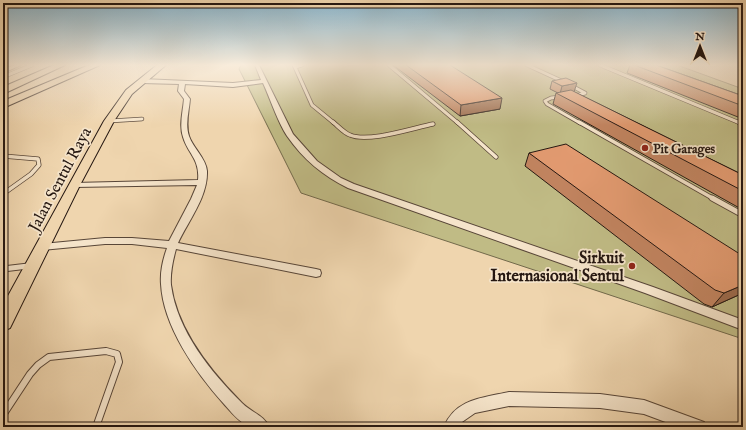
<svg xmlns="http://www.w3.org/2000/svg" width="746" height="430" font-family="'IM FELL English',serif">
	<rect width="100%" height="100%" fill="#efd5ae"/>
	<filter id="stains"><feTurbulence type="fractalNoise" baseFrequency=".005" numOctaves="4"/><feColorMatrix values="0 0 0 0 .2 0 0 0 0 .09 0 0 0 0 .02 0 0 0 .5 -.17"/></filter>
	<radialGradient id="worn" r=".72"><stop offset=".6" stop-color="#630" stop-opacity="0"/><stop offset="1" stop-color="#630" stop-opacity=".3"/></radialGradient>
	<path fill="#c0bb85" stroke="#72694b" d="M241,65H677L743,89V339L301,193L239,69Z"/>
	<g fill="none" stroke-linecap="round" stroke-linejoin="round">
		<defs>
			<path id="lane-far3" d="M294,65L312,105L334,123
				M389,65L458,123
				M527,65L564,82
				M600,65L740,123
				M295,67L302,65
				M3,77L32,65
				M570,85L585,93L575,96
				M560,97L551,98L545,101L547,104L580,123
				M109,121L142,119"/>
			<path id="lane-far2" d="M333,122C338,126 344,133 350,135C368,143 413,128 433,124
				M457,122L496,157
				M579,122L714,199
				M738,122L743,124
				M3,156L38,159L39,165L31,174L3,194"/>
			<path id="lane-far1" d="M712,198L743,215
				M3,269L28,266"/>
			<path id="lane" d="M3,415L30,374L38,365L49,357L106,351L117,354L119,362L96,427"/>
			<path id="street" d="M15,65H21L3,73V69Z
				M255,65H259L293,134L317,161L341,178L354,184L653,287L743,320V330L645,293L348,188C323,176 303,159 287,136C278,123 270,98 263,83L233,87L185,84L184,91L190,99C189,111 185,124 189,136C193,148 206,158 207,171C208,197 188,221 178,243L316,269L320,270L321,273L320,276L316,277L176,249C173,260 170,273 171,285C177,331 211,372 242,403C251,412 265,416 269,427C263,427 254,429 248,426C238,421 231,412 224,404C196,373 163,326 161,284C160,272 163,259 167,248L132,244H105L42,250L39,249L37,247L39,245L42,244L105,238H132L169,241L191,199L197,185L74,187L70,185L74,183L198,180C200,159 188,154 183,137C179,125 183,111 184,99L178,91L179,84L142,83L139,81L142,79L233,83L261,80Z
				M509,392L600,394L644,400L704,422L706,427H679L644,414L600,408L509,406L475,413L462,422L459,427H444C455,399 482,398 509,392Z"/>
			<path id="primary" d="M157,65H166L132,94L114,121L80,185L10,328L3,331V305L104,121L126,90Z"/>
			<path id="highway" d="M54,65H65L3,94V87Z
				M89,65H100L3,108V101Z"/>
		</defs>
		<use href="#lane-far3" stroke="#584638" stroke-width="4.5"/>
		<use href="#lane-far2" stroke="#584638" stroke-width="5"/>
		<use href="#lane-far1" stroke="#584638" stroke-width="7"/>
		<use href="#lane" stroke="#584638" stroke-width="8"/>
		<use href="#street" stroke="#584638" stroke-width="2"/>
		<use href="#primary" stroke="#251711" stroke-width="2"/>
		<use href="#highway" stroke="#251711" stroke-width="2"/>
		<use href="#lane-far3" stroke="#f5e4ca" stroke-width="3"/>
		<use href="#lane-far2" stroke="#f5e4ca" stroke-width="3.5"/>
		<use href="#lane-far1" stroke="#f5e4ca" stroke-width="5"/>
		<use href="#lane" stroke="#f5e4ca" stroke-width="6"/>
		<use href="#street" fill="#f5e4ca" fill-rule="evenodd"/>
		<use href="#primary" fill="#efd5ae" fill-rule="evenodd"/>
		<use href="#highway" fill="#efd5ae" fill-rule="evenodd"/>
	</g>
	<path fill="#c28460" stroke="#251711" d="M393,65H450L500,109L460,116Z
		M630,65H656L743,96V119L627,73Z
		M552,81L743,175V210L553,104L556,93H558L550,89Z
		M529,153L743,256V293L712,307L704,304L525,166Z"/>
	<path fill="#9e6c4e" stroke="#251711" d="M577,83L574,92L560,94L562,86Z
		M502,98L500,109L460,116L461,105Z
		M743,285V293L712,307L724,293Z"/>
	<path fill="#e29a70" stroke="#251711" d="M406,65H450L502,98L461,105Z
		M634,65H656L743,96V106Z
		M566,78L577,83L562,86L552,81Z
		M571,90L743,175V191L556,93Z
		M566,144L743,256V285L724,293L715,290L529,153Z"/>
	<linearGradient id="sky" x2="0" y2="1"><stop stop-color="#89b6ce"/><stop offset="0.52" stop-color="#f8ecdb"/><stop offset="1" stop-color="#f8ecdb" stop-opacity="0"/></linearGradient>
	<rect width="746" height="125" fill="url(#sky)"/>
	<g fill="#8f2418" stroke="#f5e4ca" stroke-width="1.5">
		<circle cx="645" cy="148" r="4"/>
		<circle cx="632" cy="266" r="4"/>
	</g>
	<g text-anchor="middle" stroke-width="3.5" stroke-linejoin="round" paint-order="stroke">
		<g font-size="13" font-weight="bold" fill="#251711" stroke="#f5e4ca" text-anchor="start">
			<text x="653" y="153">Pit Garages</text>
		</g>
		<g font-size="16" fill="#251711" stroke="#f5e4ca">
			<text transform="translate(59 179) rotate(-62)" y="6">Jalan Sentul Raya</text>
		</g>
		<g font-size="16" font-weight="bold" fill="#251711" stroke="#f5e4ca" text-anchor="end">
			<text x="624" y="263">Sirkuit<tspan x="624" dy="18">Internasional Sentul</tspan></text>
		</g>
	</g>
	<rect width="746" height="430" fill="none" stroke="#efd5ae" stroke-width="16"/>
	<rect x="4" y="4" width="738" height="422" fill="none" stroke="#251711" stroke-width="2"/>
	<rect x="8" y="8" width="730" height="414" fill="none" stroke="#251711"/>
	<g transform="translate(700 46)" stroke="#f5e4ca" stroke-width="3" paint-order="stroke">
	<path d="M0-3L7 15L0 10L-7 15Z" fill="#251711"/>
	<text y="-6" font-size="11" font-weight="bold" text-anchor="middle" fill="#251711">N</text>
	</g>
	<rect width="100%" height="100%" filter="url(#stains)"/>
	<rect width="100%" height="100%" fill="url(#worn)"/>
</svg>
